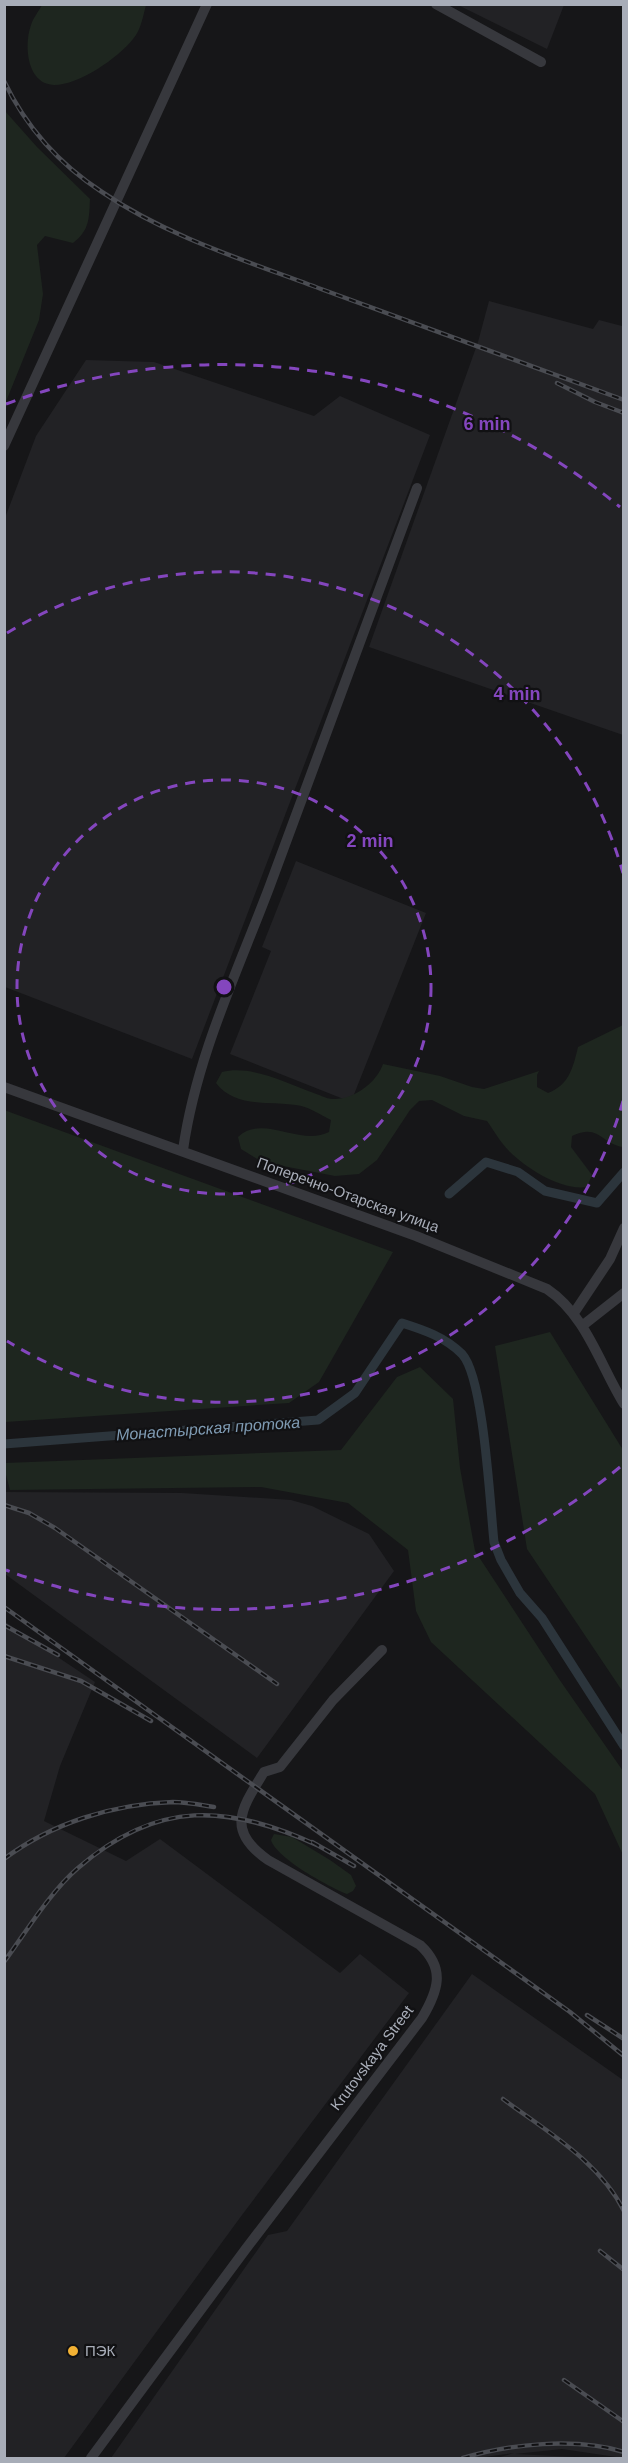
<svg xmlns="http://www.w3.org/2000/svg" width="628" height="2463" font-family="Helvetica,sans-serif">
	<rect width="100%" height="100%" fill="#161618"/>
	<path fill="#222225" d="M458,5H564L547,49Z
		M489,301L593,329L599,320L622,326L623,735L369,647L478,342Z
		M86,360L154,362L314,416L340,396L430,435L192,1059L5,987V518L36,436Z
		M296,861L426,913L351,1102L230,1054L271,951L262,947Z
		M5,1492L182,1493L291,1500L312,1506L369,1534L394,1571L257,1758L5,1574Z
		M4,1621L95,1682L60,1766L44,1821L126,1861L160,1839L340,1973L360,1954L409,1993L242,2215L64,2458H5Z
		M472,1974L623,2080V2458L562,2449L515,2454L595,2458H497L514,2453L477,2458H111L268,2235L287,2231Z"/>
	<path fill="#1e261f" d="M42,5V4L146,5C143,16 141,30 133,39C118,58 79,85 54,85C26,84 24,44 31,25C33,18 39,11 42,5Z
		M5,111L37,147L90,199C89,218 90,230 73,243L45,236L37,245L43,294L39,320L5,404Z
		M623,1025V1147C600,1143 599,1123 572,1136L571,1147L592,1175L587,1187C562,1191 527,1169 509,1151C501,1143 494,1131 487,1121L464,1116L432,1100L419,1101L410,1110L377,1160L359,1174L335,1176L262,1162L241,1149L238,1137C263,1113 300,1147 329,1132L331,1120C321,1115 307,1106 296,1105C268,1101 235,1108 216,1083L222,1072C251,1065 284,1082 311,1092C318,1094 326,1099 333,1099C354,1100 377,1082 383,1064L440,1076L472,1087L484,1089L539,1071L537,1075V1087L548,1093C569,1085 573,1068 578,1047Z
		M4,1110L393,1252L319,1382L289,1403L5,1422Z
		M550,1332L623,1450V1692L527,1549L495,1346Z
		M420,1367L453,1399L460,1468L475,1551L559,1679L623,1771V1855L595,1794L431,1642L416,1611L408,1550L348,1503L261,1487L10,1490L5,1471V1463L341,1450L397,1377Z
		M274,1834L292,1837L330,1860L351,1875L356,1886L353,1891L347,1894C329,1887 276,1858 271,1840Z"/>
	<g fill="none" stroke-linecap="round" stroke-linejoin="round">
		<path stroke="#2c353c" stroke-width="9" d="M449,1194L486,1162L518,1172L545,1191L597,1203L624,1172
			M4,1444L318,1420L355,1393L402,1323C424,1330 445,1337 462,1354C484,1378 490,1505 494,1542L501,1560L520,1593L542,1618L624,1746"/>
		<path stroke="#37383d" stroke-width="10" d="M436,4L541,62
			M4,446L207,4
			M4,1087L416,1236L547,1289C586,1315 600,1365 624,1404
			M183,1150C196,1058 236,975 269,888C318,755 368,621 417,488
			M574,1313L610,1259L624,1228
			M582,1326L624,1293
			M91,2458L245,2250L422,2018C438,1991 446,1969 420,1945L268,1860C225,1830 242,1808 264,1772L280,1767L333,1700L382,1650"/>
		<defs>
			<path id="rail" d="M4,81C26,127 59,164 102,192C168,237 247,261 321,289C422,326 523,363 624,400
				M557,383L595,402L624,413
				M4,1505L29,1513L55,1528L277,1684
				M4,1607L570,2012L624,2056
				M4,1625L58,1655
				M4,1656L81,1681L151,1721
				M312,1842L354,1866
				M4,1859C52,1823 113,1804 173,1802C186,1802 201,1805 214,1807
				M4,1962C26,1932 50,1892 78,1868C158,1799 228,1804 319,1846
				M587,2015L624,2039
				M503,2099C546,2131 599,2161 624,2211
				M600,2251L624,2270
				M564,2380L624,2422
				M463,2458C509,2444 576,2437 624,2452"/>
		</defs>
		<use href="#rail" stroke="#4a4c52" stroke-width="4.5"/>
		<use href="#rail" stroke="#111113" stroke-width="2" stroke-dasharray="7" stroke-linecap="butt"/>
	</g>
	<g fill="none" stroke="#8446be" stroke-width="3" stroke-dasharray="10 8">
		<circle cx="224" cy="987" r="207"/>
		<path d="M623 1101A415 415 0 0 1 7 1341M7 633A415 415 0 0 1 623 873"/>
		<path d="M620 1467A622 622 0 0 1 6 1570M6 404A622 622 0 0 1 620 507"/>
	</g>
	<circle fill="#f2b134" stroke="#111113" stroke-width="2" cx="73" cy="2351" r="6"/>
	<g text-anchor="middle" stroke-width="4.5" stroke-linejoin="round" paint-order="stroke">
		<g font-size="15" fill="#a8adb8" stroke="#111113">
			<text transform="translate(348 1195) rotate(20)" y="5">Поперечно-Отарская улица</text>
			<text transform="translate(372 2058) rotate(-53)" y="5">Krutovskaya Street</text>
		</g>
		<g font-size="15" fill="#a8adb8" stroke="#111113" text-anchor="start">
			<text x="85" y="2356">ПЭК</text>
		</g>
		<g font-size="16" font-style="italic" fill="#7f9bb3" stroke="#111113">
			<text transform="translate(208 1428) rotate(-4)" y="6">Монастырская протока</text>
		</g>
	</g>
	<circle cx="224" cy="987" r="9" fill="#8446be" stroke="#111113" stroke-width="3"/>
	<g font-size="18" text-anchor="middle" font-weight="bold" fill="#8446be" stroke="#111113" stroke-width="4.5" stroke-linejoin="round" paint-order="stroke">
		<text x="487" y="430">6 min</text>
		<text x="517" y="700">4 min</text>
		<text x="370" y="847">2 min</text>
	</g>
	<rect width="628" height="2463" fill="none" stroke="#a8adb8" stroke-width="12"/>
</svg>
